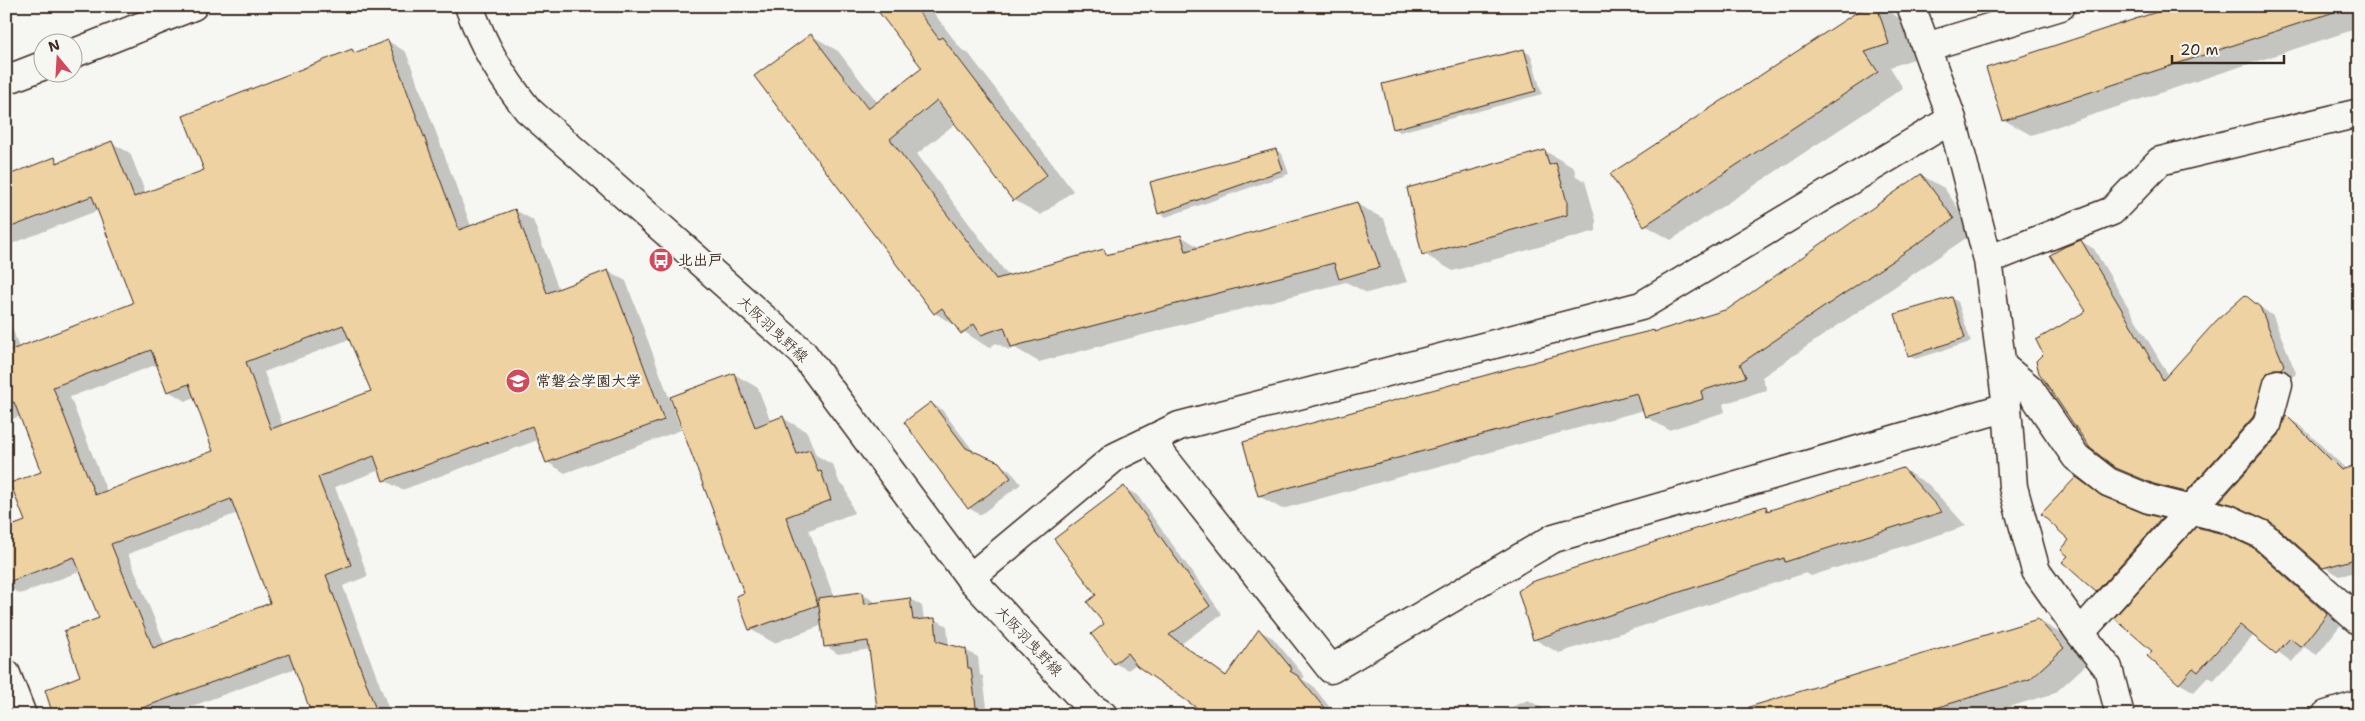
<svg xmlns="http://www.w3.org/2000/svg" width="2365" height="721" font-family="'Shantell Sans','Klee One',sans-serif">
	<rect width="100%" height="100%" fill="#f6f6f2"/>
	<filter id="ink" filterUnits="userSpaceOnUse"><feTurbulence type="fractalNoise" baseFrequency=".02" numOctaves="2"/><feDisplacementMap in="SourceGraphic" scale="10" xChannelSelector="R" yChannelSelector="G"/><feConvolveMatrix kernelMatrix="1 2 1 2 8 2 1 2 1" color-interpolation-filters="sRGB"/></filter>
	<g filter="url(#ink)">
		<path fill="#0003" fill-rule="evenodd" d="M892,6H923L933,12L961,49L969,54L1073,191L1041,215L1014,200L956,123L917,154L1009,277L1104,251L1111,255L1181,236L1200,248L1357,204L1384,219L1407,282L1367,293L1346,282L1039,362L1015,348L1009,350L996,343L989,348L935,313L811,35L838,51L878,103L923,69Z
			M1868,6H1880L1899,18L1914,59L1890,67L1903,88L1671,240L1645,225L1611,174Z
			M1986,6H2004L1993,10Z
			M2179,6H2359V28L2031,135L2004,120Z
			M388,41L406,52L471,226L515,210L533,220L559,290L608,271L626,281L681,430L565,473L547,462L538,440L402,490L384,480L380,470L335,487L368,576L343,586L391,715H313L296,668L168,715H54L82,677L101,619L81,571L20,594L6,586V529L26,522L42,472L21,416L6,421V322L11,324L19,348L135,303L99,210L6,246V177L55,159L62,163L112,143L130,153L146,194L205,171L352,50L357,53ZM350,339L373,392L283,426L264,372ZM158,364L168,391L186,401L195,398L215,451L107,492L70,397ZM238,513L272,604L165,645L128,554Z
			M1524,51L1531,55L1542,94L1400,132L1394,128Z
			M1276,150L1282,154L1289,174L1166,217L1159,213Z
			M1545,151L1574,168L1576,176L1585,181L1596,220V231L1453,271L1424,254Z
			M1921,175L1944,188L1975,232L1762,377L1767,390L1723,404L1725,412L1669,430L1646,417L1644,410L1282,509L1259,496L1654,331L1656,332L1728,310Z
			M2081,241L2094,249L2169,376L2245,296L2273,316L2296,373L2294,376H2287L2265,425L2199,499L2168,491L2117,467L2088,312Z
			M1952,298L1958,302L1971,342L1915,359L1909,355Z
			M734,374L758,388L771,422L783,418L807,432L816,455L833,465L840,484L845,486L854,513L809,530L834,597L862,594L874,601V604L910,599L922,606L924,620L935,619L947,626L949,646L965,650L978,657L980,675L983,676L988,715H839L879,709L871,649L838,654L826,646L823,625L774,643L750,629L746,594Z
			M931,403L942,410L975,453L1010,470L1021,484L980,515L969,508Z
			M2286,417L2301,426L2346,469L2359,465V571L2340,576L2324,567L2276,525L2251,513L2236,509L2222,500L2280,436Z
			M1902,469L1928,484L1966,526L1811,576L1806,573L1559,653L1534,639L1766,507L1771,511Z
			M2077,479L2110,501L2143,515L2162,520L2177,529L2113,600L2097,591L2070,556Z
			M1124,488L1137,495L1222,614L1181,644L1227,676L1260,631L1273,638L1305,677L1302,679L1312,685L1336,715H1209L1136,664L1128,670L1114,663L1098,596Z
			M2252,548L2268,558L2342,623L2317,655L2304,647L2292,662L2254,635L2214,680L2208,677L2194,692L2179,683Z
			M2038,620L2063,635L2088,663L2055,693L1983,715H1729Z
			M1528,700L1542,708L1544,715H1492Z
			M1044,712L1048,715H1020Z"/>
		<path fill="#eed2a2" stroke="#3b2a1e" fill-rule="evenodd" d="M874,6H914L939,39L942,37L1047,175L1013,201L937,100L890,139L996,279L1104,249L1106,255L1181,235L1186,251L1357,202L1380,267L1339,279L1334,263L1011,347L1004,327L981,335L974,324L961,334L942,308L934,314L754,76L811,34L868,109L922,68Z
			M1877,6L1889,44L1865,52L1878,72L1644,226L1610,174L1860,10Z
			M2175,6H2333L2334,12L2003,121L1986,68Z
			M388,40L459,230L515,209L547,293L608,270L664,420L546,463L532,426L383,481L374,456L318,477L351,565L326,575L378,715H312L289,654L123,715H53L45,690L80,676L64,631L99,618L74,557L6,583V528L25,521L10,483L41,472L14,402L6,405V352L133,303L92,196L6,229V176L55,157L57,163L112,141L134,197L204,170L183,116L352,49L354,53ZM343,325L371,391L271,429L246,362ZM151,350L167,392L189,384L213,451L95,495L53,387ZM231,499L270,603L153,648L111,544Z
			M1524,49L1536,91L1393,129L1382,84Z
			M1276,149L1283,170L1158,214L1150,182Z
			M1545,150L1549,165L1556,163L1567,202V215L1422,255L1407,188Z
			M1921,174L1954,219L1740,364L1746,377L1701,391L1703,399L1645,417L1637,393L1258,496L1243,442L1610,341L1654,330V332L1728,309Z
			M2081,240L2163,380L2216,321L2245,295L2260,307L2284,365L2281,369H2274L2267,373L2253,417L2186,492L2154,484L2116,468L2090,448L2039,373L2036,361L2043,354L2036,340L2086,311L2050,255L2064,247Z
			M1952,297L1965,338L1908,356L1895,314Z
			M734,373L755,427L783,416L797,454L810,450L818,472L821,471L831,500L786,517L818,605L749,630L736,596L744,593L670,397Z
			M931,402L966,448L999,462L1011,478L968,509L904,422Z
			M2286,415L2341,470L2359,464V558L2323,568L2271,522L2234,505L2220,501L2279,435Z
			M1903,468L1942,512L1785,562L1784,558L1533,640L1518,591L1531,582L1766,506L1767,511Z
			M2076,477L2102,496L2143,513L2162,518L2096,592L2062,562L2068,556L2061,550L2069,540L2041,514Z
			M1124,486L1210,606L1169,635L1226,676L1259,629L1292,669L1290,671L1298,676L1330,715H1207L1137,666L1127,653L1114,664L1091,634L1104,624L1087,602L1096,595L1054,539Z
			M2196,527L2223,534L2252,547L2327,614L2301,647L2290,638L2276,654L2240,625L2198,672L2193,668L2179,684L2147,656L2152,651L2114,618Z
			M862,592L864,604L910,598L913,620L935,618L937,641L966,649L968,668H971L977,715H878L868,641L824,647L818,598Z
			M2038,619L2064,648L2030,679L1913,715H1750L1749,707Z"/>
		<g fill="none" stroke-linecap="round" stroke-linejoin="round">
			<defs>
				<path id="street" d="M1911,6L1952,119L1988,260L2007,407L2013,487L2036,571L2080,633L2108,668L2120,715
					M1926,47L2061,6
					M72,54L193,6
					M6,80L42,66
					M1988,260L2112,211L2160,161L2359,113
					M2002,366L2029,388L2076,457L2108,482L2149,499L2228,519L2261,534L2359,621
					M1150,440L1331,669L1554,538L2007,407
					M970,578L1115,457L1179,426L1641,306L1952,119
					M2080,633L2267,425L2278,384
					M6,674L22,715"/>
				<path id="secondary" d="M469,6C484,48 501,76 528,110L802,352L970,578L1089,706L1103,715
					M2326,715L2359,705"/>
			</defs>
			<use href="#street" stroke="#3b2a1e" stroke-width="31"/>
			<use href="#secondary" stroke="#3b2a1e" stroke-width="31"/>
			<use href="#street" stroke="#f6f6f2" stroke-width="28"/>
			<use href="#secondary" stroke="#f6f6f2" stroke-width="28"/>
		</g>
	</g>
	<defs>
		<symbol id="bus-disc" viewBox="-11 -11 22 22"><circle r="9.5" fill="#d1495b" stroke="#f6f6f2"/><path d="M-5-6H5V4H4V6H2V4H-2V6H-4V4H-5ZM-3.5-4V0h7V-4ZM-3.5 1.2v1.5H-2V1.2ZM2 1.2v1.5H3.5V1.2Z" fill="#fff"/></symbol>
		<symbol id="university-disc" viewBox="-11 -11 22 22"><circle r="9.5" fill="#d1495b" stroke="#f6f6f2"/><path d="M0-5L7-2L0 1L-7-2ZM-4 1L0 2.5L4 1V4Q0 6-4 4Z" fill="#fff"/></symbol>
	</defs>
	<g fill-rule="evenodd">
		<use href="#bus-disc" x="647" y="246" width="28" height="28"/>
		<use href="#university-disc" x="504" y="367" width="28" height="28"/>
	</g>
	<g text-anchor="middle" stroke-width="4.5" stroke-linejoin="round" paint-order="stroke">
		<g font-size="15" font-weight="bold" fill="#3b2a1e" stroke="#f6f6f2" text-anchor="start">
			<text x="678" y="265">北出戸</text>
			<text x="536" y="386">常磐会学園大学</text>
		</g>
		<g font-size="15" fill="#3b2a1e" stroke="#f6f6f2">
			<text transform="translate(773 329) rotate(43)" y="5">大阪羽曳野線</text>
			<text transform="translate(1029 641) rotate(47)" y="5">大阪羽曳野線</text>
		</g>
	</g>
	<rect width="2365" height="721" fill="none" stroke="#f6f6f2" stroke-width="25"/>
	<rect x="12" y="12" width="2340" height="696" fill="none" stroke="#3b2a1e" stroke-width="2" filter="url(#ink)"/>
	<g transform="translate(58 58) rotate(342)"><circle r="24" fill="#f6f6f2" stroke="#aba49d"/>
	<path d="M0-4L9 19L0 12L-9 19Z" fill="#d1495b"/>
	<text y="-8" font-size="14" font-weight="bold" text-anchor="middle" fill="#3b2a1e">N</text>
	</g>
	<path d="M2172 55v8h112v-8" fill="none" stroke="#3b2a1e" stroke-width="2.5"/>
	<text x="2180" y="55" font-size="15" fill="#3b2a1e" stroke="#f6f6f2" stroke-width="4" paint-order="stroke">20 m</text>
</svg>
